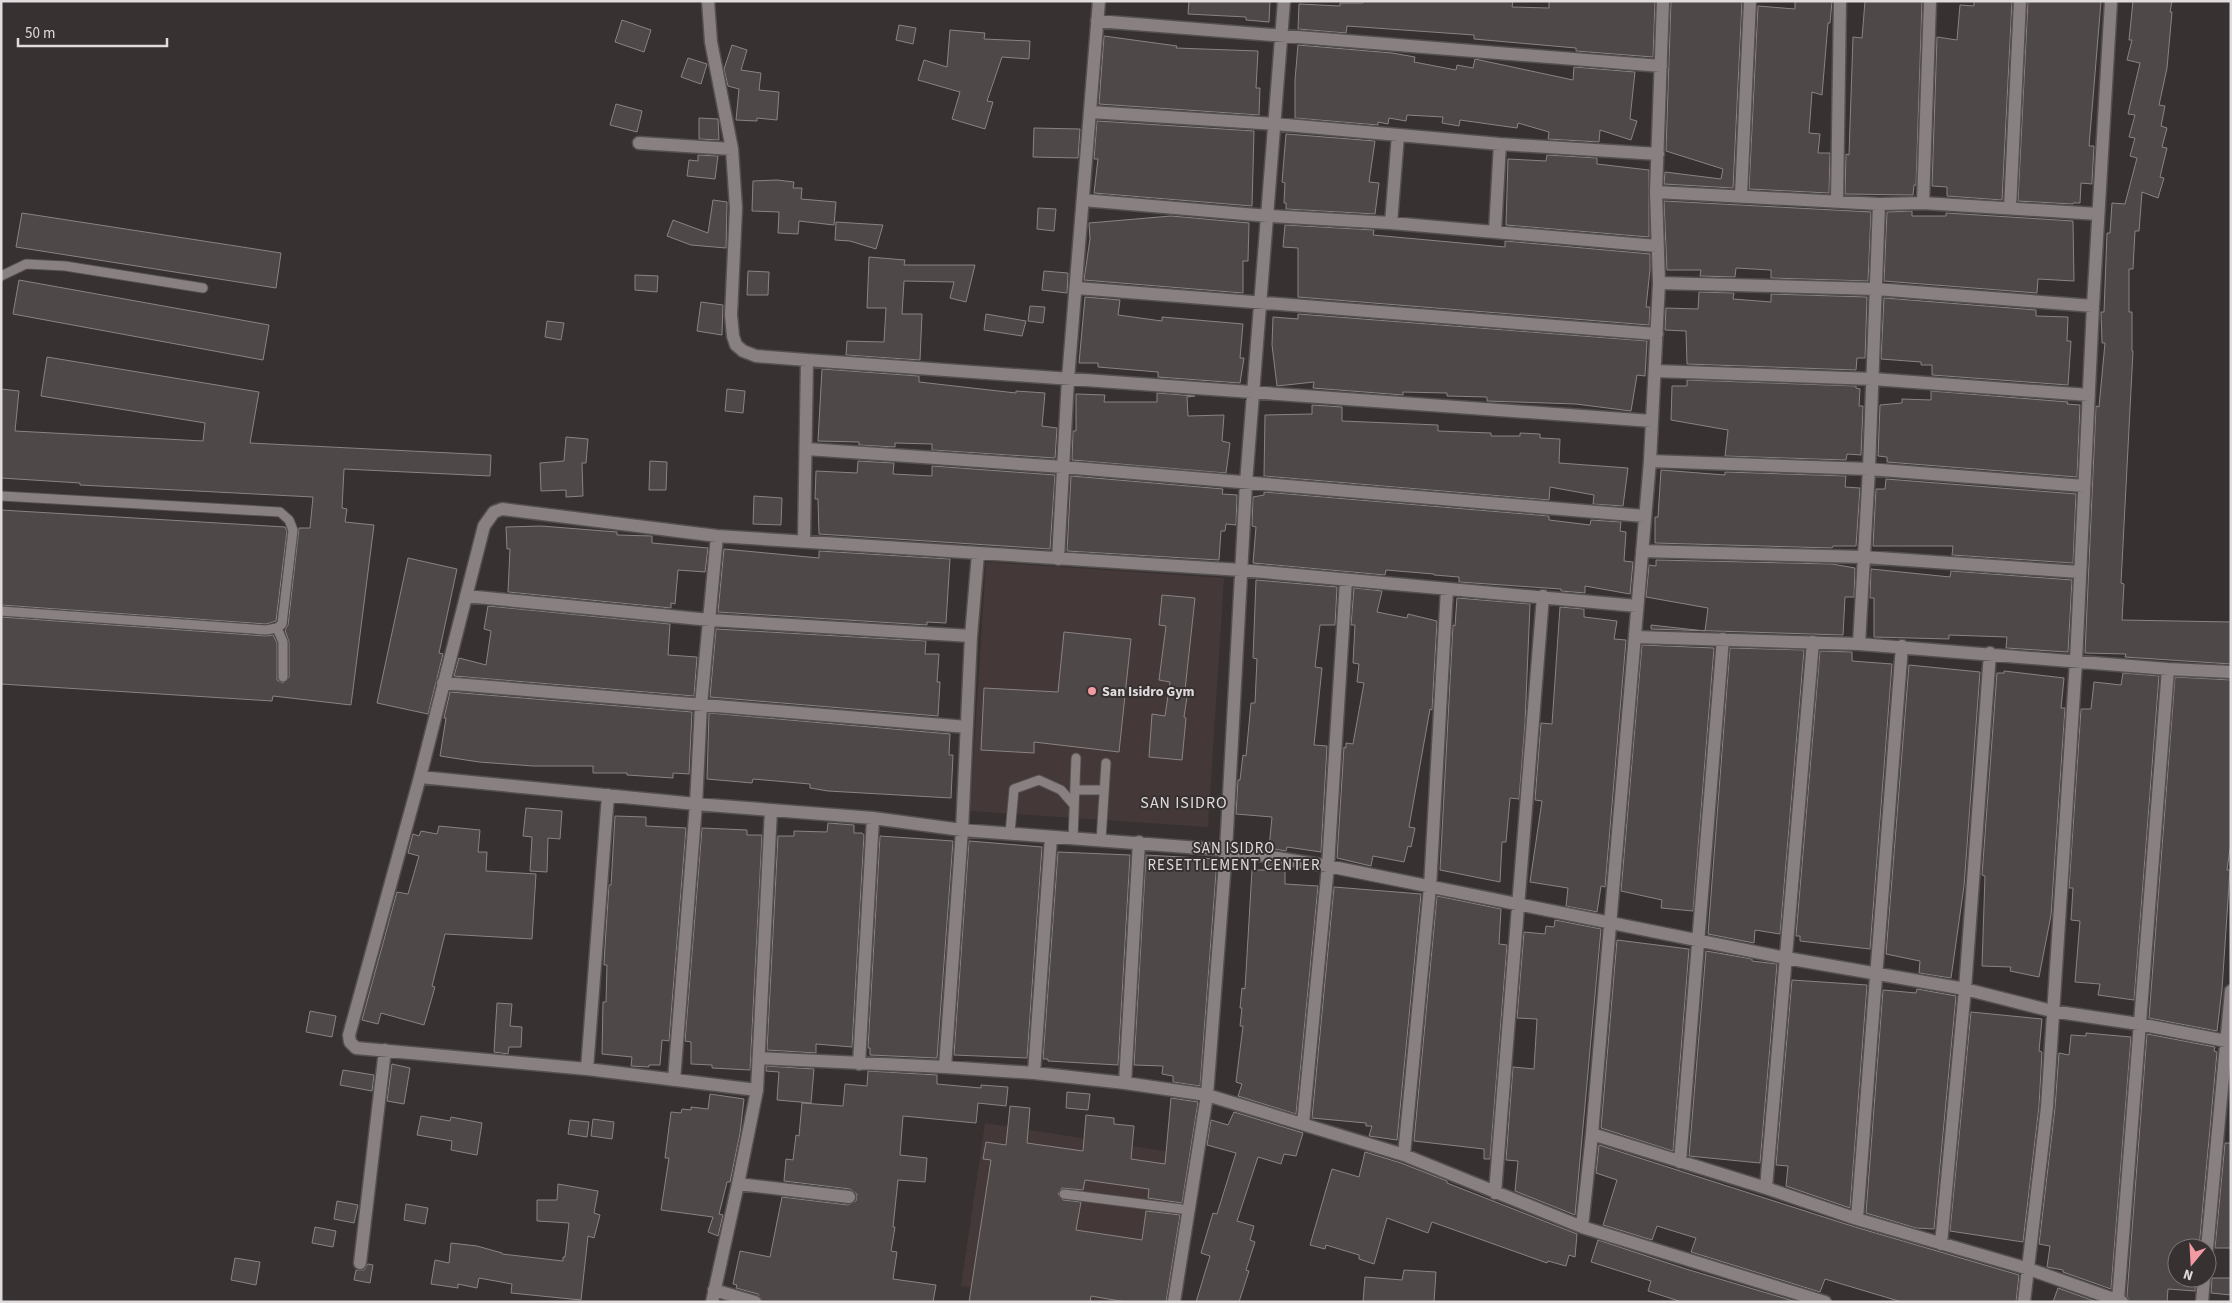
<svg xmlns="http://www.w3.org/2000/svg" width="2232" height="1303" font-family="'Source Sans 3',sans-serif">
	<rect width="100%" height="100%" fill="#373131"/>
	<path fill="#453839" d="M986,562L1224,578L1208,827L970,811Z
		M985,1123L1195,1156L1173,1302H1064L961,1286Z"/>
	<path fill="#4e4848" stroke="#8a8383" d="M1189,1H1270L1269,22L1246,20V17L1188,14Z
		M1363,1H1513L1512,7L1549,8V1H1655L1653,57L1576,51V48L1474,39V35L1347,26L1346,33L1298,29L1299,4L1340,6V3H1363Z
		M1671,1H1742L1733,188L1664,184L1665,172L1721,179L1723,169L1666,151Z
		M1795,1H1832L1830,23H1828L1822,95L1812,92L1809,133L1820,134L1818,153H1830L1829,193L1749,189L1758,6L1795,9Z
		M1865,1H1922L1916,185H1914L1913,195L1845,194L1846,154L1849,155L1853,37L1862,38Z
		M1974,1H2012L2002,200L1947,196V187L1932,186L1937,37L1957,40L1960,5L1974,6Z
		M2028,1H2101L2089,146H2094L2092,181V184L2081,183L2080,203H2073V204L2018,201Z
		M2133,1H2172L2170,12H2172L2167,68L2159,105L2165,106L2161,126L2167,128L2162,147L2167,148L2160,177L2164,178L2158,198L2142,192L2139,231H2135L2133,269H2129V312H2132V351H2133L2121,583L2124,584L2122,620L2231,622V664L2125,657L2126,654L2085,653L2096,406L2099,407L2105,343H2102L2101,312H2104L2107,233H2110L2112,203L2125,204L2137,158L2130,156L2135,138L2129,137L2135,115L2128,114L2140,63L2127,60L2132,40H2129Z
		M622,20L651,30L644,52L615,42Z
		M899,25L916,28L913,44L896,40Z
		M950,30L985,33L984,39L1030,41L1029,59L1002,57L987,101L993,102L985,129L952,119L960,92L918,80L924,60L947,67Z
		M1104,36L1177,46L1176,48L1258,51L1256,88H1260L1259,115L1099,104Z
		M732,45L747,50L741,70L761,73L759,90L779,92L777,120L757,118V121L736,120L739,89L728,86L724,69Z
		M1298,45L1392,53L1415,57L1414,62L1456,70L1457,65L1473,68L1475,59L1573,80L1574,67L1635,72L1630,119L1637,121L1631,140L1600,130L1599,142L1548,139L1549,132L1518,123L1517,128L1460,120L1459,126L1442,123L1443,117L1407,115L1406,121L1389,118L1388,124L1378,122V125L1295,118V80Z
		M688,58L707,64L701,84L681,77Z
		M616,104L642,111L637,132L610,125Z
		M699,118L718,119L719,140L699,139Z
		M1097,121L1254,131L1252,206L1094,193L1098,159H1094Z
		M1034,128L1080,129L1078,158L1033,157Z
		M1286,134L1375,141L1369,182L1379,183L1375,214L1286,209V203H1284L1285,183L1282,182Z
		M698,155L718,156L715,179L687,176L689,160L698,161Z
		M1547,155L1597,158V164L1649,170V237L1506,225L1508,159L1546,161Z
		M777,180L794,182L793,188H802L801,199L836,202L834,225L799,221L798,234L778,233L779,212L752,211L753,181Z
		M713,200L727,202L726,248L691,245L667,236L673,220L708,233Z
		M1664,201L1871,212L1868,281L1771,278V270L1736,268L1735,277L1700,276L1701,270H1667Z
		M1038,208L1056,209L1054,231L1037,229Z
		M1912,211V216H1946V213L2073,221L2074,281L2038,279L2037,293L1884,281L1887,212Z
		M22,213L281,253L276,288L16,247Z
		M1171,216L1249,223L1248,261H1243V293L1084,280L1090,239L1089,223Z
		M836,222L883,225L876,249L850,241L835,240Z
		M1285,225L1374,230L1373,235L1505,247V241L1650,254V270L1646,307H1650L1649,325L1298,297V248L1283,247Z
		M869,257L905,260L904,265H975L966,302L950,298L954,282L904,281L902,314H922L920,360L846,355L847,341L884,342L886,308H867Z
		M748,271L769,272L768,295H747Z
		M1044,271L1068,273L1067,293L1042,290Z
		M635,275L658,276L657,292L635,290Z
		M19,280L269,325L263,360L13,314Z
		M1699,292L1734,293L1733,299L1771,302V294L1867,297L1865,358H1857L1856,370L1687,364L1686,331L1665,330L1666,308L1698,309Z
		M1085,297L1120,300L1118,315L1162,321V317L1243,324L1240,358H1244L1240,383L1158,377V372L1098,367V363H1079Z
		M1884,298L2036,310V316L2068,317L2067,341H2071L2068,385L1932,375V365H1921V362L1881,359Z
		M701,302L723,305L722,335L697,331Z
		M1030,306L1045,307L1043,323L1028,321Z
		M986,314L1026,321L1022,336L984,330Z
		M1298,314L1647,341L1645,376L1637,375L1631,411L1576,404L1487,401V397L1447,396V393L1403,392V395L1313,388L1314,382L1277,386L1272,345L1273,317L1298,319Z
		M547,321L564,323L561,340L545,337Z
		M47,357L259,392L250,443L491,455L490,476L344,469L342,508L347,509L345,522L374,525L351,705L273,696L272,701L1,684V617L266,636L273,635L277,643V680L283,683L289,677V642L285,630L288,625L299,528H310L313,497L80,485V483L1,478V389L19,391L15,431L203,441L205,423L41,396Z
		M822,369L919,376V382L1016,393V391L1045,393L1042,426L1057,428L1055,458L932,450V444L895,443V447L859,445V442L818,441Z
		M1687,380L1856,386V388L1860,389L1859,406H1863L1861,455L1847,454L1846,460L1725,456L1728,430L1671,420L1672,386H1687Z
		M727,389L745,391L743,413L725,411Z
		M1931,391L2068,402L2067,404L2080,405L2077,477L1887,462V457L1878,456L1880,405L1902,403V399L1931,400Z
		M1157,393L1195,396L1187,397L1188,416L1224,415L1222,441L1230,443L1226,473L1072,460L1073,431H1076V394L1105,395L1104,402H1157Z
		M1312,405L1342,407V421L1438,425V431L1491,433V436H1520V433L1540,434V438L1560,439L1559,463L1628,468L1623,506L1593,504L1594,495L1550,487L1549,500L1264,476L1265,415L1312,414Z
		M566,437L588,439L586,463H582L583,496L566,497V490L541,491L540,463L564,461Z
		M650,461L667,462L666,490H649Z
		M858,461L894,463L893,474L932,476V466L1055,475L1050,549L819,534L818,499H815L816,471L857,473Z
		M1661,470L1725,475V472L1846,476L1845,487L1860,488L1856,546H1833L1832,548L1655,543V517H1658Z
		M1071,476L1223,489L1222,494L1237,495L1236,525L1226,524L1225,531H1221L1219,560L1067,551Z
		M1886,479L2076,494L2073,563L1952,555L1953,546H1873L1876,489H1885Z
		M1264,492L1549,516V520L1590,525L1591,520L1621,522L1620,531L1626,532L1624,561L1633,562L1630,594L1585,586V593L1561,591V589L1459,582V577L1434,575V574L1386,570L1385,575L1253,563L1256,527L1252,526L1253,497L1264,495Z
		M754,496L782,498L781,525L753,524Z
		M1,510L285,527L287,531L276,621L266,624L1,605Z
		M541,526L617,532V535L652,536V543L708,548L705,572L678,570L675,604L671,603V608L508,592L510,549H507L506,527Z
		M724,549L819,558V551L950,559L946,623L927,622V625L718,612Z
		M408,558L457,569L439,653L443,654L428,714L377,703Z
		M1656,560L1832,564L1855,568L1854,597H1845L1843,635L1651,629V625L1705,631L1708,608L1646,597L1649,565L1656,566Z
		M1871,569L1950,577L1951,571L2072,580L2068,652L2006,648L2007,637L1949,635V639L1874,637V598H1870Z
		M1256,580L1337,587L1335,625H1320L1315,667L1322,668L1314,745L1327,746L1321,852L1287,847L1286,851L1269,848L1272,817L1236,814L1238,780H1240L1243,755L1246,756L1251,703H1255L1257,659L1253,658Z
		M1354,588L1382,591L1377,612L1407,618L1408,614L1437,621L1432,710L1430,709L1409,827L1415,828L1411,847L1408,846L1404,862L1373,856L1371,866L1337,858L1344,747L1346,748V743L1353,744L1364,683L1357,682L1359,664L1353,663L1355,625H1351Z
		M1162,595L1195,598L1185,690H1188L1184,717L1186,718L1182,760L1149,757L1152,714L1165,716L1170,682L1159,680L1166,626L1159,625Z
		M1457,598L1530,604L1525,723L1519,799L1510,798L1506,842H1502L1500,882L1440,870L1453,625L1455,626Z
		M488,606L670,624L668,655L697,657L694,696L454,676L459,658L486,665L491,631L484,629Z
		M1560,607L1584,609V617L1617,621L1614,639L1626,640L1605,887L1601,886L1597,912L1566,906L1568,888L1530,882L1542,801L1535,800L1541,723L1552,724Z
		M716,629L926,641L925,654H939L937,682H940L938,716L710,697Z
		M1064,632L1131,639L1119,752L1034,742V753L981,750L984,688L1058,692Z
		M1642,645L1714,648L1693,911L1661,908L1662,900L1621,891Z
		M1730,648L1804,650L1780,934L1755,930L1754,943L1708,934Z
		M1820,651L1852,652V661L1892,664L1870,949L1800,941V936H1796Z
		M1909,665L1980,672L1964,886L1951,978L1919,973L1920,961L1886,954Z
		M2004,671L2064,678L2061,708H2065L2051,915L2039,977L2010,971L2011,967L1982,966L1985,876L1982,875L1997,673H2004Z
		M2123,673L2159,676L2134,1000L2098,995L2100,984L2075,982L2080,921L2071,920L2073,888H2069L2081,709H2091L2094,682L2121,685Z
		M2175,677L2231,680V842L2227,870H2230L2222,989L2217,1031L2149,1018Z
		M450,692L692,712L689,774L673,773V778L627,775V773H593V766H533L479,762L440,756L446,718H444Z
		M709,713L950,734L949,755H953L951,798L828,791L810,788V784L753,779L752,783L707,779Z
		M526,808L562,811L560,839L548,838L547,872L530,871L532,837L523,836Z
		M615,816L646,817V826L686,828L669,1041L662,1040L660,1065H649V1067L631,1066L632,1057L602,1054L603,1002H606L607,965H604L605,946L609,885H611Z
		M828,823L854,825V833H862L864,835L852,1047L816,1044V1053L767,1050L778,836H794V831L827,832Z
		M439,826L480,830L478,852H487L486,871L536,874L532,939L445,934L432,986L435,987L424,1025L381,1013L378,1024L362,1020L397,892L408,894L419,856L408,853L413,834L419,836L421,831L437,834Z
		M702,828L747,830V835H762L750,1070L712,1068V1065L691,1064V1042L685,1041Z
		M880,836L953,841L937,1058L870,1055V1048H868Z
		M969,841L1042,847L1027,1058L954,1055Z
		M1058,852L1130,855L1118,1065L1048,1061V1059H1043Z
		M1146,855L1217,859L1200,1086L1173,1082V1076L1162,1074L1163,1066L1134,1065Z
		M1267,865L1285,868V884L1318,886L1296,1114L1238,1096L1242,1084L1236,1082L1243,1026H1240L1242,1008H1240L1242,988L1245,989L1252,870H1266Z
		M1334,887L1421,894L1397,1140L1369,1136L1372,1126H1366V1123L1312,1118Z
		M1437,896L1501,909L1499,944L1507,945L1490,1159H1484V1149L1414,1141Z
		M1555,920L1601,929L1575,1215L1515,1191L1518,1161L1506,1160L1513,1067L1534,1069L1537,1019L1517,1018L1524,932L1545,934L1546,926L1554,927Z
		M1617,940L1689,949L1673,1151L1601,1128Z
		M1706,951L1752,959V961L1777,964L1760,1163L1689,1156Z
		M1792,980L1867,985L1850,1208L1786,1186L1788,1166L1776,1165Z
		M1917,989L1956,996L1934,1229L1916,1228L1866,1213L1883,990L1916,993Z
		M497,1003L512,1004L510,1026L522,1027L521,1047H509L508,1054L494,1052Z
		M310,1011L336,1016L332,1037L306,1032Z
		M1971,1012L2042,1019L2039,1051L2042,1052L2039,1106L2023,1242L1950,1231Z
		M2086,1033L2131,1037L2111,1289L2063,1272V1270L2047,1267L2050,1246L2039,1244L2055,1108L2059,1053L2069,1055L2071,1035L2086,1036Z
		M2147,1034L2215,1047L2214,1051L2217,1052L2199,1248H2177V1278H2196L2195,1291L2168,1289L2167,1302H2130L2127,1296Z
		M392,1064L410,1068L404,1104L387,1101Z
		M766,1066L814,1069L811,1103L777,1100L779,1072L766,1071Z
		M343,1070L374,1075L372,1091L340,1085Z
		M868,1071L937,1075V1084L981,1088V1085L1008,1087L1006,1106L978,1103L976,1123L903,1116L900,1155L927,1158L925,1182L898,1180L893,1227H895L891,1251L897,1252L893,1279L936,1285L933,1302H763L758,1294L736,1288L737,1285L733,1284L740,1251L770,1257L782,1197L848,1205L856,1201L857,1194L850,1189L784,1181L786,1159L793,1160L796,1135L799,1136L802,1103L843,1106L845,1084L867,1086Z
		M1067,1092L1090,1094L1088,1110L1066,1108Z
		M710,1094L744,1099L740,1133L730,1182H727L719,1214L723,1215L718,1236L708,1232L713,1217L661,1210L669,1158H665L671,1112L681,1113L682,1109L691,1110V1107L708,1109Z
		M1171,1098L1198,1102L1182,1203L1148,1198L1149,1189L1085,1180L1083,1190L1062,1188L1058,1194L1063,1200L1081,1202L1076,1230L1142,1240L1146,1211L1180,1215L1166,1302H1126L1091,1296L1090,1302H969L991,1160L983,1159L986,1142L1006,1145L1010,1106L1030,1108L1027,1143L1083,1151L1086,1115L1114,1118V1124L1134,1126L1131,1159L1165,1164Z
		M1234,1112L1303,1133L1296,1156L1284,1154L1281,1164L1258,1157L1237,1221L1254,1226L1250,1240L1255,1242L1246,1270L1249,1271L1239,1302H1196L1210,1256L1201,1253L1213,1213L1217,1214L1236,1153L1207,1145L1211,1120L1228,1125Z
		M421,1116L450,1121L451,1117L482,1123L477,1155L451,1150L452,1141L417,1135Z
		M593,1119L614,1122L612,1139L591,1136Z
		M570,1120L589,1122L587,1137L568,1134Z
		M2225,1143H2231V1248H2215Z
		M1599,1145L1855,1227L2019,1275L2016,1302H1902L1825,1279L1820,1292L1691,1252L1696,1238L1657,1226L1652,1240L1603,1225L1617,1180L1596,1173Z
		M1365,1152L1401,1163L1447,1181V1183L1577,1234L1575,1257L1569,1255L1566,1266L1548,1261L1547,1263L1432,1222L1428,1233L1387,1218L1374,1264L1359,1259V1255L1326,1245L1325,1249L1310,1245L1332,1169L1359,1177Z
		M558,1184L598,1191L594,1213L600,1215L594,1238L588,1236L581,1300L511,1293L512,1284L479,1278L477,1288L458,1284V1288L431,1284L435,1260L449,1263L451,1243L477,1246L502,1253V1254L563,1261V1257H565L569,1223L537,1221V1200H557Z
		M337,1201L358,1205L354,1223L334,1219Z
		M406,1204L428,1208L425,1224L404,1220Z
		M315,1227L336,1231L333,1247L312,1243Z
		M1598,1240L1686,1269L1797,1302H1682L1648,1291L1651,1281L1591,1262Z
		M235,1258L260,1262L256,1285L231,1280Z
		M368,1264L373,1265L370,1283L354,1280L356,1270H364Z
		M1404,1270L1436,1272L1434,1302H1363L1365,1277L1402,1280Z
		M2212,1278H2231V1295L2211,1293Z
		M2058,1288L2097,1302H2053Z"/>
	<g fill="none" stroke-linecap="round" stroke-linejoin="round">
		<defs>
			<path id="lane" d="M1,276L26,264L65,266L203,288
				M1,496L280,512L289,520L293,530L282,624L277,628L266,630L1,611
				M277,628L283,642V677
				M1076,790H1103
				M1010,833L1014,789L1039,780L1061,790L1074,805
				M1073,838L1076,758
				M1101,840L1106,763
				M1064,1194L1189,1210"/>
			<path id="street" d="M708,1L711,42L732,149L736,208L731,315L733,336L736,345L743,351L756,356L807,360
				M1097,21L1661,66
				M1090,112L1275,124L1500,144L1658,154
				M639,143L732,149
				M1656,192L1879,204L1923,203L2098,214
				M1741,195L1750,1
				M1083,200L1268,216L1391,223L1657,246
				M1837,201L1840,1
				M1923,203L1930,1
				M2010,208L2020,1
				M1391,223L1398,135
				M1495,231L1500,144
				M1659,283L1876,289L2093,306
				M1077,288L1657,334
				M1655,371L1873,379L2089,395
				M807,449L1063,467L1644,516
				M1650,461L1869,469L2084,486
				M804,540L807,360L1652,421
				M1642,551L1864,557L2079,572
				M1058,559L1068,379L1099,1
				M466,596L710,620L971,636
				M1635,637L1859,644L2168,669L2231,672
				M1859,644L1869,469L1879,204
				M443,683L967,727
				M420,777L696,804L873,818L962,830L1226,850L1328,866L1786,958L1965,989L2052,1011L2139,1024L2231,1042
				M759,1058L945,1067L1034,1073L1125,1083L1207,1095L1404,1155L1582,1227L1825,1302
				M859,1064L873,818
				M945,1067L962,830L971,636L978,554
				M587,1069L608,795
				M1034,1073L1051,837
				M674,1080L696,804L701,705L717,536
				M1125,1083L1139,842
				M757,1090L587,1069L356,1048L350,1042L349,1035L420,777L484,526L494,512L502,509L717,536L1241,570L1637,606
				M1303,1124L1328,866L1346,580
				M1592,1134L1766,1188L1857,1219L2029,1269L2122,1302
				M1404,1155L1430,887L1447,589
				M1680,1162L1723,639
				M738,1184L849,1197
				M1766,1188L1813,642
				M1495,1193L1543,596
				M1857,1219L1902,646
				M1582,1227L1592,1134L1650,461L1659,283L1656,192L1663,1
				M1941,1244L1965,989L1990,653
				M2207,1249L2231,991
				M360,1263L385,1050
				M714,1290L755,1302
				M2118,1300L2168,669
				M712,1302L738,1184L757,1090L771,810
				M1174,1302L1207,1095L1226,850L1246,483L1284,1
				M2024,1302L2047,1107L2076,661L2093,306L2111,1
				M2202,1302L2204,1278"/>
		</defs>
		<use href="#lane" stroke="#545050" stroke-width="11"/>
		<use href="#street" stroke="#545050" stroke-width="15"/>
		<use href="#lane" stroke="#888081" stroke-width="9"/>
		<use href="#street" stroke="#888081" stroke-width="12"/>
	</g>
	<circle fill="#f49aa2" stroke="#373131" stroke-width="2" cx="1092" cy="691" r="5"/>
	<g text-anchor="middle" stroke-width="4" stroke-linejoin="round" paint-order="stroke">
		<g font-size="14" font-weight="bold" fill="#e0dcdd" stroke="#373131" text-anchor="start">
			<text x="1102" y="696">San Isidro Gym</text>
		</g>
		<g font-size="15" letter-spacing="1" fill="#e0dcdd" stroke="#373131">
			<text x="1234" y="853">SAN ISIDRO<tspan x="1234" dy="17">RESETTLEMENT CENTER</tspan></text>
		</g>
		<g font-size="16" letter-spacing="1" fill="#e0dcdd" stroke="#373131">
			<text x="1184" y="808">SAN ISIDRO</text>
		</g>
	</g>
	<rect width="2232" height="1303" fill="none" stroke="#e0dcdd" stroke-width="5"/>
	<g transform="translate(2192 1263) rotate(198)"><circle r="24" fill="#373131" stroke="#7b7576"/>
	<path d="M0-4L9 19L0 12L-9 19Z" fill="#f49aa2"/>
	<text y="-8" font-size="14" font-weight="bold" text-anchor="middle" fill="#e0dcdd">N</text>
	</g>
	<path d="M18 38v8h149v-8" fill="none" stroke="#e0dcdd" stroke-width="2.5"/>
	<text x="25" y="38" font-size="15" fill="#e0dcdd" stroke="#373131" stroke-width="4" paint-order="stroke">50 m</text>
</svg>
